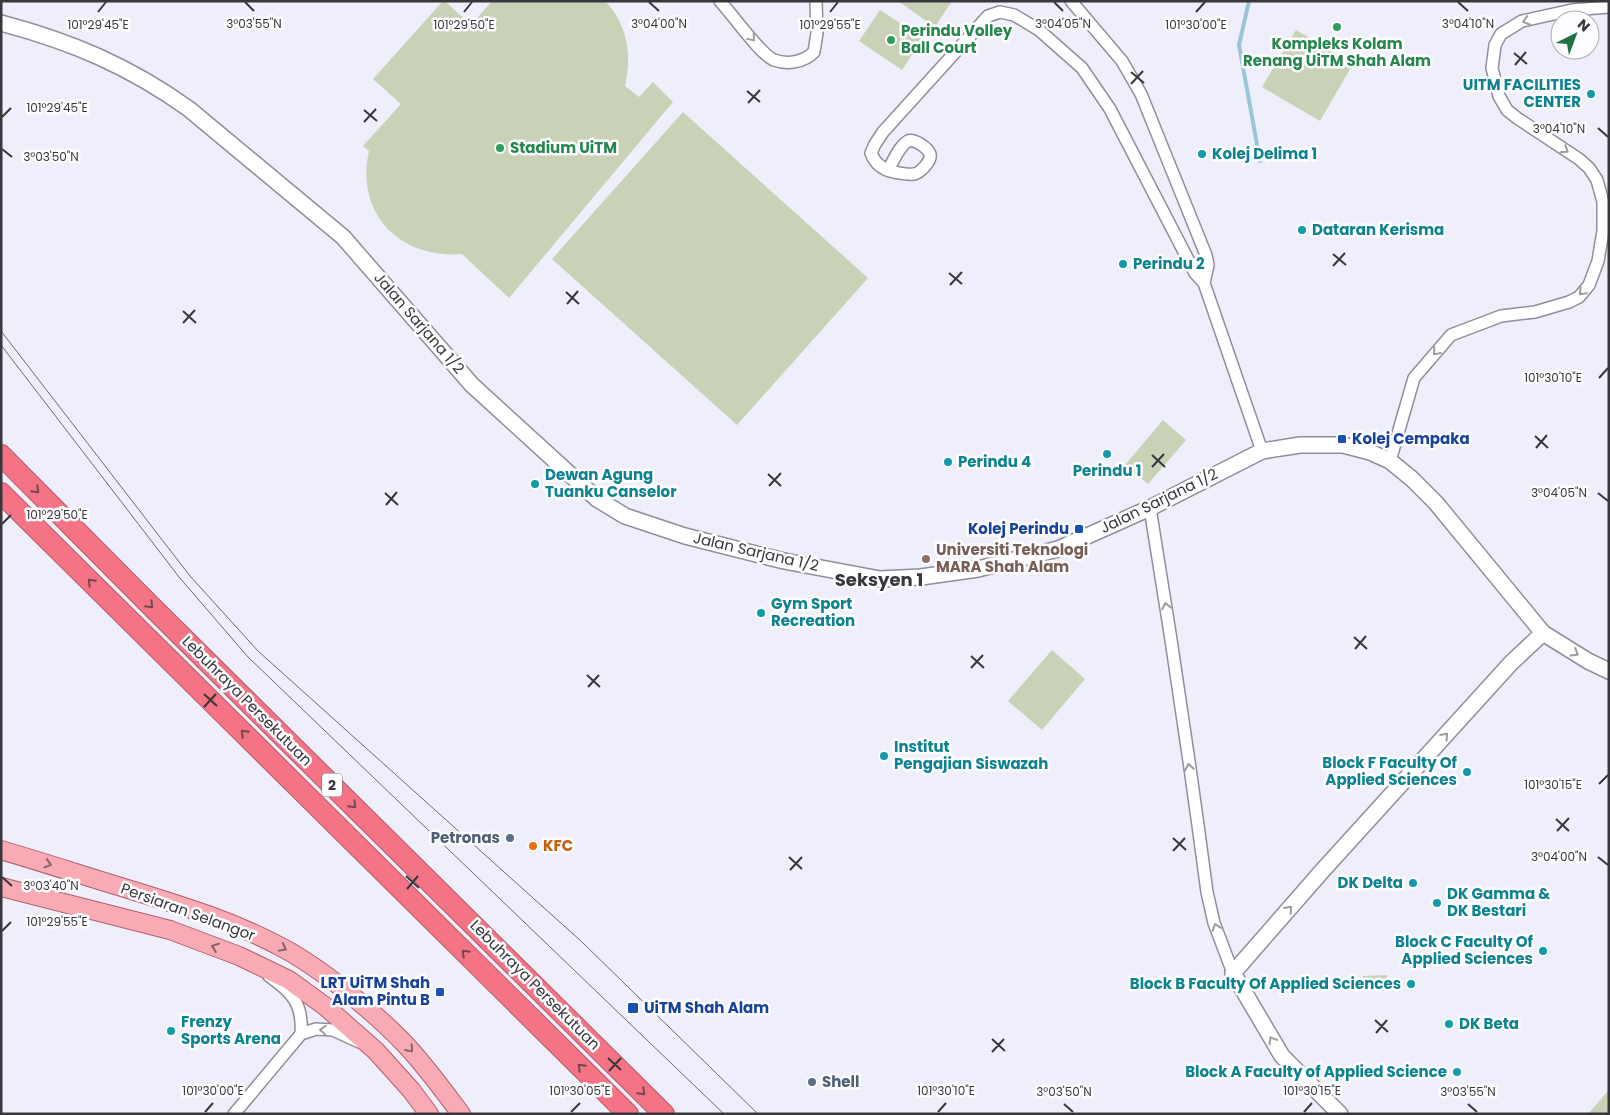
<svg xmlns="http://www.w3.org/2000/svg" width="1610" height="1115" font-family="Poppins,sans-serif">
	<rect width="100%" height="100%" fill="#efeefb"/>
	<path fill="#c9d2b6" d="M443,1H445L471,25L492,1H605C628,25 632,55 625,86L639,97L653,82L673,102L509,298L462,254C400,259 355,214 369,151L363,146L401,104L373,79Z
		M898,1H952L935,27Z
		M880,10L923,38L902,70L859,41Z
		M1296,30L1353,64L1320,121L1262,87Z
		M683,112L868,278L737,425L552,259Z
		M1163,420L1186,440L1148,484L1125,465Z
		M1052,650L1085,679L1042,730L1008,701Z
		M1387,975V990L1363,991V976Z
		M1609,1090V1114H1588Z"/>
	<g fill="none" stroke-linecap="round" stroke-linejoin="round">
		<path stroke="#9bc5d6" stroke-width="4" d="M1249,1L1239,45L1260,161"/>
		<defs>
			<path id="street" d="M720,1C731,13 761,55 774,60C788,65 804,62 814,52L817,33L816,1
				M1071,1L1122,61L1141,94L1206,255L1208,265L1204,283L1262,451
				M888,170C893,162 899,146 908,141C914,138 928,148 930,154C932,161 920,173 914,174C909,175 900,173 894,172C884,170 875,164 871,153L875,144L883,132L988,16L1000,12L1014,15L1039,30L1082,68L1110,109L1195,273L1204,283
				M1390,461L1414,378L1451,335L1501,316L1535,312L1569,302L1579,297L1589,285L1598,261L1603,231V202L1597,180L1589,168L1579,159L1517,118L1507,110L1499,96L1492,68L1495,45L1501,34L1522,21L1572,10L1609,7
				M1150,508C1171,635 1190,763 1207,892L1214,923L1233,973
				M269,976C293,993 303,1004 301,1034
				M234,1114L301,1034L316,1029L333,1030L359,1042"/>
			<path id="secondary" d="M1,23C72,42 129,66 189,109L343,237L472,385L597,499L625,516L685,536L784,561L880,579L921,577L978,569L1058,549L1150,508L1262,451L1300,445H1343L1370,452L1390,461L1412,479L1436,503L1543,633L1588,661L1609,671
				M1340,1114L1282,1056L1233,973L1323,870L1511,663L1543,633"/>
			<path id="primary" d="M1,850C45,863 88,877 131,890C183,906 235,922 283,948C322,969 373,1011 404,1043C425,1065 443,1090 461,1114
				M1,887L170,930L239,956L289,980L326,1007L376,1051L411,1090L429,1114"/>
			<path id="highway" d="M1,455L153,608L664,1114
				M1,493L628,1114"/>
		</defs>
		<use href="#street" stroke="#908e9a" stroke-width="14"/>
		<use href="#secondary" stroke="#908e9a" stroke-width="18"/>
		<use href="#primary" stroke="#b25e6b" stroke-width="20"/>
		<use href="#highway" stroke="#b25e6b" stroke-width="22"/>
		<use href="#street" stroke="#fff" stroke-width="11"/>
		<use href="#secondary" stroke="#fff" stroke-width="15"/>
		<use href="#primary" stroke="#f8abb5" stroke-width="18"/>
		<use href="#highway" stroke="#f47384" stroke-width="20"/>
		<path stroke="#6b6a71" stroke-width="1" d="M1,331L190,576L258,651L582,942L758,1114
			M1,345L179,577L248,657L724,1114"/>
	</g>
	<defs><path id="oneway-chevron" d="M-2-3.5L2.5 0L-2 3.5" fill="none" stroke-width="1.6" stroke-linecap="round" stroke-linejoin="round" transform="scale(1.25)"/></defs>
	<g stroke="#9c9b9e">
		<use href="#oneway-chevron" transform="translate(1526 21) rotate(163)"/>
		<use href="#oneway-chevron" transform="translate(752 38) rotate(50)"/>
		<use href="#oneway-chevron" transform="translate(1565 150) rotate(33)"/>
		<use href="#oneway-chevron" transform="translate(1582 292) rotate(135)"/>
		<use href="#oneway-chevron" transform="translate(1436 352) rotate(131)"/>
		<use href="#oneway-chevron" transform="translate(1166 606) rotate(-101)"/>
		<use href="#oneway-chevron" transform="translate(1575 653) rotate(32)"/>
		<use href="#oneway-chevron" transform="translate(1445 736) rotate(-48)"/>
		<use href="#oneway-chevron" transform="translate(1189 767) rotate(-99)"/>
		<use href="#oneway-chevron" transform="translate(1289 909) rotate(-49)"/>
		<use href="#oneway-chevron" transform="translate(1216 927) rotate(-109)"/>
		<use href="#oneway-chevron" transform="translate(323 1030) rotate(-177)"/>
		<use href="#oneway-chevron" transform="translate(1272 1040) rotate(-121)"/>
	</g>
	<g stroke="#704952">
		<use href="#oneway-chevron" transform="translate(36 490) rotate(45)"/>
		<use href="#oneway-chevron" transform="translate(91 582) rotate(-135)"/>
		<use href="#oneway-chevron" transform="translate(150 605) rotate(45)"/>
		<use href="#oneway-chevron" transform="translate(244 733) rotate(-135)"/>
		<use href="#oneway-chevron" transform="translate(353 805) rotate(45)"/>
		<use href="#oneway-chevron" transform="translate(465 953) rotate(-135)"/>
		<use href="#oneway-chevron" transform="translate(581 1067) rotate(-135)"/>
		<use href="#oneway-chevron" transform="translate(642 1092) rotate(45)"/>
	</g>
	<g stroke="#85656c">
		<use href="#oneway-chevron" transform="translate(48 864) rotate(17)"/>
		<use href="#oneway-chevron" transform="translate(215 947) rotate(-159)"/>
		<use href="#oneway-chevron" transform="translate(283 948) rotate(29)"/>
		<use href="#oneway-chevron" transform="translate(410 1049) rotate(49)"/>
	</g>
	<path fill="none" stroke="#38373c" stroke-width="2" d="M245,2L254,11M649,2L659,11M1054,2L1063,11M1458,2L1468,11M98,12L106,2M464,12L472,2M830,12L838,2M1196,12L1205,2M1514,53L1527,64M1515,65L1526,52M1131,72L1144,83M1131,84L1143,71M747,91L760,102M748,103L760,90M364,110L377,121M2,117L11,108M364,122L376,109M1598,128L1608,137M2,149L12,157M1333,254L1346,265M1333,266L1345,253M949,273L962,284M950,285L962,272M566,292L579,304M567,304L578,291M183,311L196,323M183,323L195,310M1599,378L1608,368M1535,436L1548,448M1536,448L1547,435M1152,455L1165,467M1152,467L1164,454M768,474L781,486M769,486L781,473M385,493L398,505M1598,493L1608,501M386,505L397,492M2,524L11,515M1354,637L1367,649M1355,649L1366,636M971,656L984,668M971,668L983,655M587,675L600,687M588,687L599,675M204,694L217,706M204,707L216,694M1599,784L1608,775M1556,819L1569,831M1557,831L1569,818M1173,838L1186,850M1173,851L1185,838M789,857L802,869M1598,857L1608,865M790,870L802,857M406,876L419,888M2,877L12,886M407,889L418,876M2,931L11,922M1375,1020L1388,1032M1376,1033L1387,1020M992,1039L1005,1051M992,1052L1004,1039M608,1058L621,1070M609,1071L621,1058M1064,1104L1073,1112M1468,1104L1477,1112M205,1112L213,1103M571,1112L580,1103M938,1112L946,1103M1304,1112L1312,1103"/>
	<g fill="#2e9e5b" stroke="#fdfcff" stroke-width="2">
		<circle cx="1337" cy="27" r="5"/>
		<circle cx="891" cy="40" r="5"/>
		<circle cx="500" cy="148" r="5"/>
	</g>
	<g fill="#0f9aa8" stroke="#fdfcff" stroke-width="2">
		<circle cx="1591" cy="94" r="5"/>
		<circle cx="1202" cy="154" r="5"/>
		<circle cx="1302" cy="230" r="5"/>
		<circle cx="1123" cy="264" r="5"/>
		<circle cx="1107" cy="454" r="5"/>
		<circle cx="948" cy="462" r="5"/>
		<circle cx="535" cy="484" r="5"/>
		<circle cx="761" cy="613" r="5"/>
		<circle cx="884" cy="756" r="5"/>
		<circle cx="1467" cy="772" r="5"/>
		<circle cx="1413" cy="883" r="5"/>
		<circle cx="1437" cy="903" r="5"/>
		<circle cx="1543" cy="951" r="5"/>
		<circle cx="1411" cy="984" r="5"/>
		<circle cx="1449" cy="1024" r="5"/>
		<circle cx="171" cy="1031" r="5"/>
		<circle cx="1457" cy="1072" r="5"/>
	</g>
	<g fill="#1a4fb4" stroke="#fdfcff" stroke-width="2">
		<rect x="1337" y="434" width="10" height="10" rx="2.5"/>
		<rect x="1074" y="524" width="10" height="10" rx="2.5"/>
		<rect x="435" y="987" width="10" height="10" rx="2.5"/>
		<rect x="627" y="1002" width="12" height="12" rx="2.5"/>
	</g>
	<circle fill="#8d6e63" stroke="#fdfcff" stroke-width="2" cx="926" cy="559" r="5"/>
	<g fill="#5c6f8a" stroke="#fdfcff" stroke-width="2">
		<circle cx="510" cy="838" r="5"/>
		<circle cx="812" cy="1082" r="5"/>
	</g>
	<circle fill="#e8710a" stroke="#fdfcff" stroke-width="2" cx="533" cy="846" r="5"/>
	<g text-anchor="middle" stroke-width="5" stroke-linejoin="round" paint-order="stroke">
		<rect fill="#fdfcff" stroke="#737276" stroke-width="1" x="322" y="773.5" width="20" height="23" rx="4"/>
		<g font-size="14" font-weight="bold" fill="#38373c">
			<text x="332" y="790">2</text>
		</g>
		<g font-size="15" font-weight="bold" fill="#27864d" stroke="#fdfcff" text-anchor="start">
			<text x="901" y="36">Perindu Volley<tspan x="901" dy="17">Ball Court</tspan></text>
			<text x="1337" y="49" text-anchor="middle">Kompleks Kolam<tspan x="1337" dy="17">Renang UiTM Shah Alam</tspan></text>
			<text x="510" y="153">Stadium UiTM</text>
		</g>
		<g font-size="15" font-weight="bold" fill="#0d838f" stroke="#fdfcff" text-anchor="start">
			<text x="1581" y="90" text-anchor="end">UITM FACILITIES<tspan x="1581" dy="17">CENTER</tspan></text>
			<text x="1212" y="159">Kolej Delima 1</text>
			<text x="1312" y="235">Dataran Kerisma</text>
			<text x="1133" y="269">Perindu 2</text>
			<text x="958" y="467">Perindu 4</text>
			<text x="1107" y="476" text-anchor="middle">Perindu 1</text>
			<text x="545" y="480">Dewan Agung<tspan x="545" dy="17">Tuanku Canselor</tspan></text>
			<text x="771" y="609">Gym Sport<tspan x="771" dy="17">Recreation</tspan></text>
			<text x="894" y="752">Institut<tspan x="894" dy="17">Pengajian Siswazah</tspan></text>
			<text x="1457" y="768" text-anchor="end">Block F Faculty Of<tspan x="1457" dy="17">Applied Sciences</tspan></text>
			<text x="1403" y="888" text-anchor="end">DK Delta</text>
			<text x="1447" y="899">DK Gamma &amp;<tspan x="1447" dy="17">DK Bestari</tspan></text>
			<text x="1533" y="947" text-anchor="end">Block C Faculty Of<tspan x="1533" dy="17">Applied Sciences</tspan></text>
			<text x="1401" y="989" text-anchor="end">Block B Faculty Of Applied Sciences</text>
			<text x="181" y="1027">Frenzy<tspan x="181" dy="17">Sports Arena</tspan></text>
			<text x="1459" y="1029">DK Beta</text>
			<text x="1447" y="1077" text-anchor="end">Block A Faculty of Applied Science</text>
		</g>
		<g font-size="15" fill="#38373c" stroke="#fdfcff">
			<text transform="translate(419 323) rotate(49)" y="5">Jalan Sarjana 1/2</text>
			<text transform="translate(1159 501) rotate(-26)" y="5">Jalan Sarjana 1/2</text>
			<text transform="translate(756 552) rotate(13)" y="5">Jalan Sarjana 1/2</text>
			<text transform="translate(247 701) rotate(45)" y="5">Lebuhraya Persekutuan</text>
			<text transform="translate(188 912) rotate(20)" y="5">Persiaran Selangor</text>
			<text transform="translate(535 985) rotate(45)" y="5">Lebuhraya Persekutuan</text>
		</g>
		<g font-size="15" font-weight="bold" fill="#164399" stroke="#fdfcff" text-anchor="start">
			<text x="1352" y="444">Kolej Cempaka</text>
			<text x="1069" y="534" text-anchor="end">Kolej Perindu</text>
			<text x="430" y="988" text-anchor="end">LRT UiTM Shah<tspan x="430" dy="17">Alam Pintu B</tspan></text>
			<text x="644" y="1013">UiTM Shah Alam</text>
		</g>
		<g font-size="15" font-weight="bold" fill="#785e54" stroke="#fdfcff" text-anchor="start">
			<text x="936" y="555">Universiti Teknologi<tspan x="936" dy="17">MARA Shah Alam</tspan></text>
		</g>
		<g font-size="15" font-weight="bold" fill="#4e5e75" stroke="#fdfcff" text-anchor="end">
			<text x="500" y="843">Petronas</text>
			<text x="822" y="1087" text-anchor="start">Shell</text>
		</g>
		<g font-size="15" font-weight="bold" fill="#c56008" stroke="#fdfcff" text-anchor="start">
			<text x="543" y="851">KFC</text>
		</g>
		<g font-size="18" font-weight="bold" fill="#38373c" stroke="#fdfcff">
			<text x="879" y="586">Seksyen 1</text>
		</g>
	</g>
	<g font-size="12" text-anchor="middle" fill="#38373c" stroke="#fdfcff" stroke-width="5" stroke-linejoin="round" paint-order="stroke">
		<text x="254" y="28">3°03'55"N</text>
		<text x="1063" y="28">3°04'05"N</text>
		<text x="1468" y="28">3°04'10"N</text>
		<text x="659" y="28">3°04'00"N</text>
		<text x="98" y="29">101°29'45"E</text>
		<text x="464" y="29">101°29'50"E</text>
		<text x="830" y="29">101°29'55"E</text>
		<text x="1196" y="29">101°30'00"E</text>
		<text x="57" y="112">101°29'45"E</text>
		<text x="1559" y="133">3°04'10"N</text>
		<text x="51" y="161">3°03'50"N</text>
		<text x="1553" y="382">101°30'10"E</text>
		<text x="1559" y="497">3°04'05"N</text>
		<text x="57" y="519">101°29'50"E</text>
		<text x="1553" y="789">101°30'15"E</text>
		<text x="1559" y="861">3°04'00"N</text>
		<text x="51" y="890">3°03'40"N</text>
		<text x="57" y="926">101°29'55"E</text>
		<text x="213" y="1095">101°30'00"E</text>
		<text x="580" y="1095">101°30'05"E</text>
		<text x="946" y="1095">101°30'10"E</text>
		<text x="1312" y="1095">101°30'15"E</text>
		<text x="1064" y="1096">3°03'50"N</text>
		<text x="1468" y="1096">3°03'55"N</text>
	</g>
	<rect width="1610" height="1115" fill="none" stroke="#38373c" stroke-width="5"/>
	<g transform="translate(1575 35) rotate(42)"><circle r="24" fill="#fdfcff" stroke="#aeadb1"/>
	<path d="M0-4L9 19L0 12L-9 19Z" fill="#1e7244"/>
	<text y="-8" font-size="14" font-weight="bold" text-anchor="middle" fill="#38373c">N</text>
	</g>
</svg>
